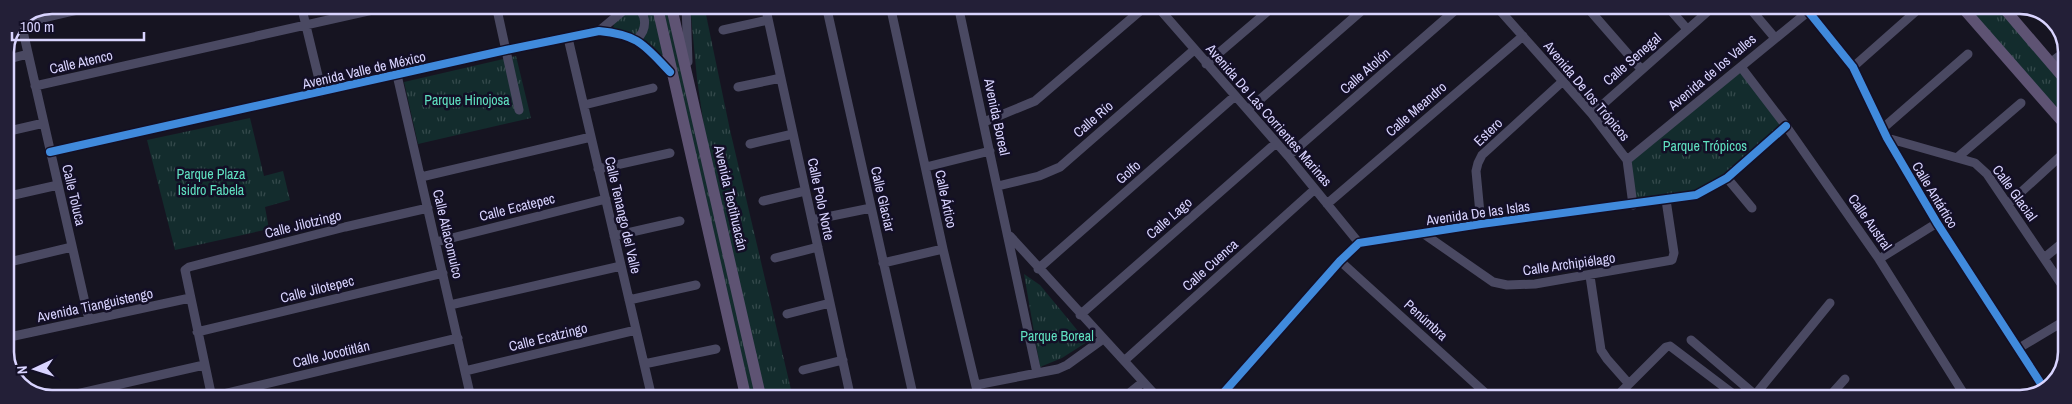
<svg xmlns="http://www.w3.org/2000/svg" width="2072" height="404" font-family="'Archivo Narrow',sans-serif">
	<defs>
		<pattern id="grass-tufts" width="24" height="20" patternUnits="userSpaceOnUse" patternTransform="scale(1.25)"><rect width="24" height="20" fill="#132c2d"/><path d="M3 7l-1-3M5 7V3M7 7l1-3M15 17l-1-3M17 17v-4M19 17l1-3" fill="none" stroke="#354a4c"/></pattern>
	</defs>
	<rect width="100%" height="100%" fill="#161421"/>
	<path fill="url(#grass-tufts)" d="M636,5H654L666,62L639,39L644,35Z
		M658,5H670L760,398H748Z
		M690,5H704L730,130L793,398H765L708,154L697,79Z
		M1980,6H2000L2067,84V125L1967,7Z
		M631,9L639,14L643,24L635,36L613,29L614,23Z
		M516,56L531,118L418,144L404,82Z
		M1741,69L1784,125L1727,178L1695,195L1635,204L1629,159Z
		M250,118L264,176L283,171L290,200L265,207L269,229L175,250L147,140Z
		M1024,274L1040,285L1087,342L1062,358L1040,367Z"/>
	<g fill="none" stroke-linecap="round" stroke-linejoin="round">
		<path stroke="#4a4962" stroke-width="9" d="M301,5L322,92
			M496,5L519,110
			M634,5C647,13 648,29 637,39
			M686,5L688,62
			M765,5L851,399
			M826,5L914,399
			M890,5L943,249L979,399
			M958,5L1037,373
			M1156,5L1288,156L1359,243
			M1496,6L1592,114L1627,160L1633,205
			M1586,6L1641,69
			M1667,6L1687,29
			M1748,6L1775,38
			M827,9L842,5
			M1808,11L1853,67L1887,138L1937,223L2045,390
			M20,18L89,320
			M2049,18L2061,33
			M21,23L99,5
			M723,30L768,20
			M599,31L630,5
			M568,38L652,398
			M5,60L28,54
			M2050,63L2067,50
			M1206,64L1274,6
			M1741,67L1786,126L1879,259L1967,399
			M1853,67L1922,6
			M397,75L471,398
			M35,86L395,5
			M738,87L781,78
			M584,105L653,88
			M1248,110L1367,6
			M1592,114L1714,6
			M984,122L1035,101L1147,5
			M1882,129L1968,54
			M5,132L44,123
			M1887,138L1975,163L1987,174L2066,291
			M750,144L793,134
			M50,152L506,50L599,31C639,35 644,45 670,72
			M1288,156L1460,6
			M1958,157L2021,103
			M1627,160L1815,6
			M926,167L990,151
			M598,169L670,153
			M421,177L591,137
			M1727,178L1752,208
			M998,186L1039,176L1060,167L1194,50
			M5,197L58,185
			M763,201L805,191
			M1327,204L1523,36
			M2008,204L2065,152
			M812,220L871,208
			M1481,224L1476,171L1478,163L1482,155L1563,81
			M1424,234L1493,282L1507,285L1535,284L1672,260L1674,253L1666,200
			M614,236L680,221
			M1010,236L1159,399
			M436,242L606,199
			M775,258L818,247
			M2044,258L2066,240
			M1879,259L1937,223
			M1340,261L1492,399
			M5,263L72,247
			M883,263L943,249
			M1038,269L1235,96
			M1590,276L1601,350L1607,359L1629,384
			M629,300L696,285
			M450,305L621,266
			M787,314L830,303
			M1080,315L1276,143
			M197,332L443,273
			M5,338L190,298
			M1691,340L1760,399
			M2019,348L2066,320
			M1124,361L1315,189
			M644,364L716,349
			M803,370L843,360
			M465,371L636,330
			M976,385L1058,369L1067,365L1103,339
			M1755,395L1830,303
			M211,397L458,338
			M59,398L204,365
			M212,398L185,270L189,267L345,227L428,208
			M1122,399L1143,382
			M1218,399L1340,261L1359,243L1481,224L1696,195L1727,178L1786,126
			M1614,399L1666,347L1670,346L1740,399
			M1827,399L1845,379"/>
		<path stroke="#5e5373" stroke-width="11" d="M657,5L746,398
			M671,5L761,398
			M1961,6L2067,127
			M2002,6L2067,82"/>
		<defs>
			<path id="cycleway" d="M1808,11L1853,67L1887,138L1937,223L2045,390
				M50,152L506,50L599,31C639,35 644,45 670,72
				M1218,399L1340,261L1359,243L1481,224L1696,195L1727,178L1786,126"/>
		</defs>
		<use href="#cycleway" stroke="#130f26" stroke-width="11"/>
		<use href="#cycleway" stroke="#408adc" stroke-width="8"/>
	</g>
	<g text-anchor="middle" stroke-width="5" stroke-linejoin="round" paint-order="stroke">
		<g font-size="14" fill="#d9d4ff" stroke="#130f26">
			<text transform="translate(1632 59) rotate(-41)" y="5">Calle Senegal</text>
			<text transform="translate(81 62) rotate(-13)" y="5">Calle Atenco</text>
			<text transform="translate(364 70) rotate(-13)" y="5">Avenida Valle de México</text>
			<text transform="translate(1365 71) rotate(-41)" y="5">Calle Atolón</text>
			<text transform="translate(1712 72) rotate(-40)" y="5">Avenida de los Valles</text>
			<text transform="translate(1587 91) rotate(50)" y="5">Avenida De los Trópicos</text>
			<text transform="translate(1416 109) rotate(-41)" y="5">Calle Meandro</text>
			<text transform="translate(1269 115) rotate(49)" y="5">Avenida De Las Corrientes Marinas</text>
			<text transform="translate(997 117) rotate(78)" y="5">Avenida Boreal</text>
			<text transform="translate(1093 119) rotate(-41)" y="5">Calle Río</text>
			<text transform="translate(1488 132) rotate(-44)" y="5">Estero</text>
			<text transform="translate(1128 172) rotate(-41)" y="5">Golfo</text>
			<text transform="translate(2015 193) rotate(54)" y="5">Calle Glacial</text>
			<text transform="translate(74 195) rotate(77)" y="5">Calle Toluca</text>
			<text transform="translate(1935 195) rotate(59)" y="5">Calle Antártico</text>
			<text transform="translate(731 198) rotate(77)" y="5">Avenida Teotihuacán</text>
			<text transform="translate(821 199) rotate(78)" y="5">Calle Polo Norte</text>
			<text transform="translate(883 199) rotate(77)" y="5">Calle Glaciar</text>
			<text transform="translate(946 199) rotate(78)" y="5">Calle Ártico</text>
			<text transform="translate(517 207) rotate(-14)" y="5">Calle Ecatepec</text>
			<text transform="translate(1478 213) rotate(-8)" y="5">Avenida De las Islas</text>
			<text transform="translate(623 215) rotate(77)" y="5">Calle Tenango del Valle</text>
			<text transform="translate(1169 218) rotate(-41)" y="5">Calle Lago</text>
			<text transform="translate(1870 222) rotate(55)" y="5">Calle Austral</text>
			<text transform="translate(303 224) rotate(-14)" y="5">Calle Jilotzingo</text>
			<text transform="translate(448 234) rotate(77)" y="5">Calle Atlacomulco</text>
			<text transform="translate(1569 264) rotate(-8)" y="5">Calle Archipiélago</text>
			<text transform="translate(1210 265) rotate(-42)" y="5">Calle Cuenca</text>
			<text transform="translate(317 289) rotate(-14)" y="5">Calle Jilotepec</text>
			<text transform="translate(95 305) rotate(-12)" y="5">Avenida Tianguistengo</text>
			<text transform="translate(1426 320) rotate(42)" y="5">Penúmbra</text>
			<text transform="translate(548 337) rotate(-14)" y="5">Calle Ecatzingo</text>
			<text transform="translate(331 354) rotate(-13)" y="5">Calle Jocotitlán</text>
		</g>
		<g font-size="14" fill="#5fe0c0" stroke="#130f26">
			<text x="467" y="105">Parque Hinojosa</text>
			<text x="1705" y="151">Parque Trópicos</text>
			<text x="211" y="179">Parque Plaza<tspan x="211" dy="16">Isidro Fabela</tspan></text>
			<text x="1057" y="341">Parque Boreal</text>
		</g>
	</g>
	<path d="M0 0H2072V404H0ZM52 14H2020A38 38 0 0 1 2058 52V352A38 38 0 0 1 2020 390H52A38 38 0 0 1 14 352V52A38 38 0 0 1 52 14Z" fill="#231f37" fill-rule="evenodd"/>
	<path fill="none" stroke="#d9d4ff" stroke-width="2.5" d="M52 14H2020A38 38 0 0 1 2058 52V352A38 38 0 0 1 2020 390H52A38 38 0 0 1 14 352V52A38 38 0 0 1 52 14Z"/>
	<g transform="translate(35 369) rotate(266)" stroke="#130f26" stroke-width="4" paint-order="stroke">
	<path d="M0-4L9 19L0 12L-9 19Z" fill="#d9d4ff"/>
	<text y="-8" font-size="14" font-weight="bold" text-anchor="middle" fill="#d9d4ff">N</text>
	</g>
	<path d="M12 32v8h132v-8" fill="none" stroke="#d9d4ff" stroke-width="2.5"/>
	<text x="20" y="32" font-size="15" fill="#d9d4ff" stroke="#130f26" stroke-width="4" paint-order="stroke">100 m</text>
</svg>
